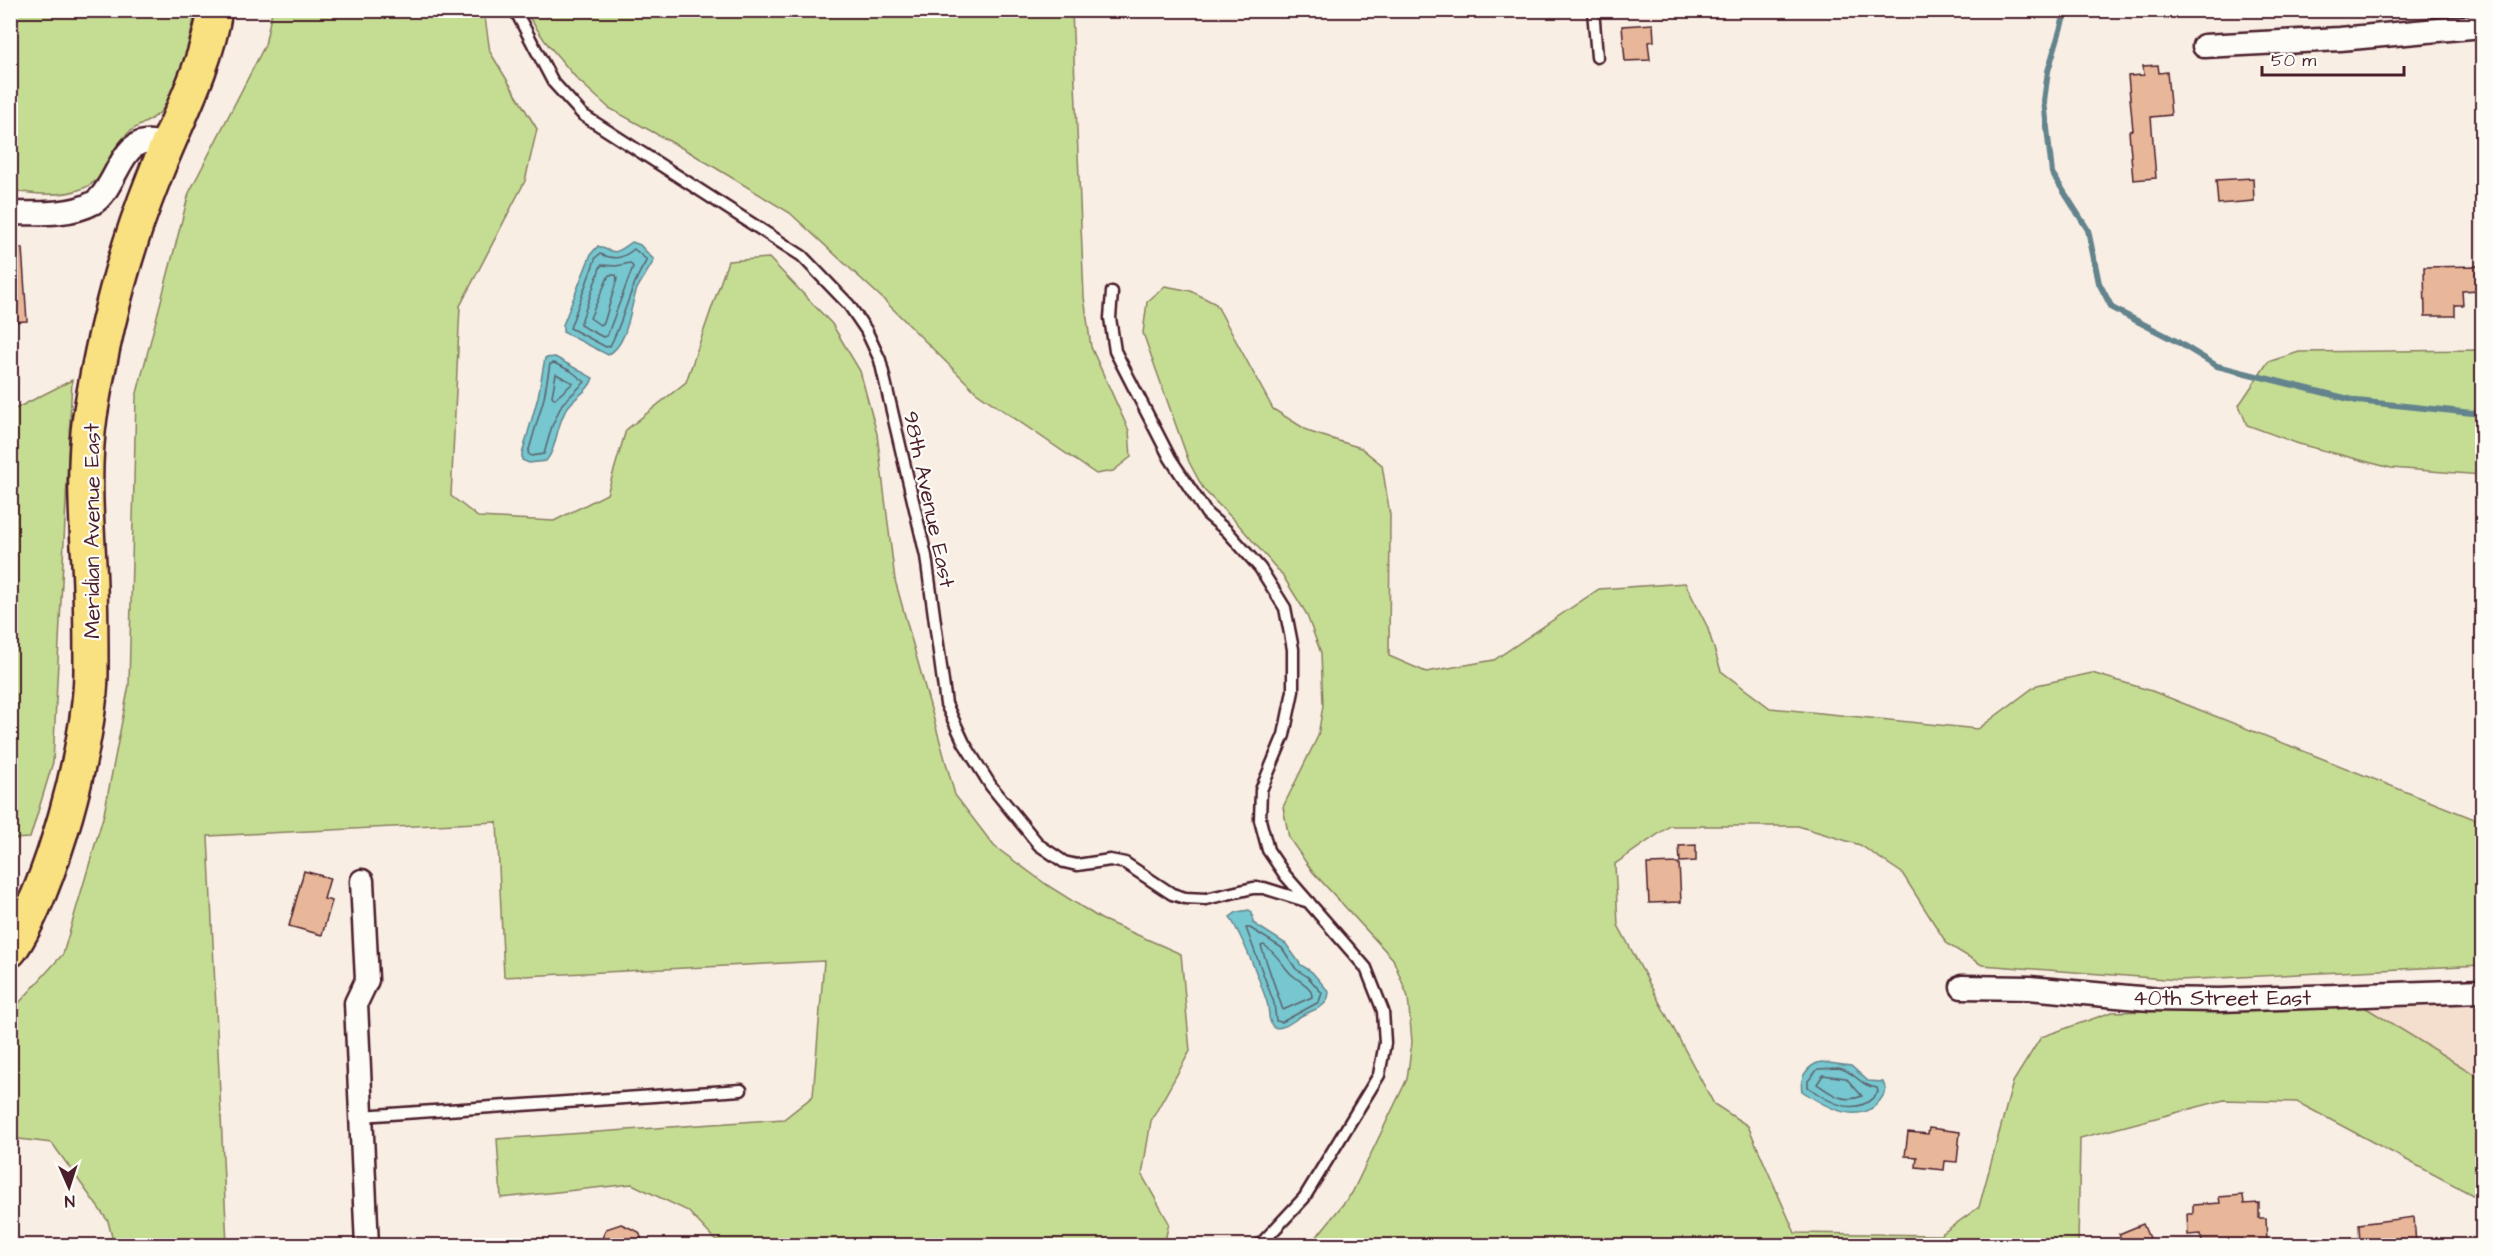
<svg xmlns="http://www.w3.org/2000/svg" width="2493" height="1256" font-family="'Architects Daughter',sans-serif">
	<rect width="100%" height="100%" fill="#f9eee4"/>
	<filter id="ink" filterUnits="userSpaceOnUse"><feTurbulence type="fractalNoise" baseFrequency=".0167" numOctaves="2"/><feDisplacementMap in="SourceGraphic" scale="12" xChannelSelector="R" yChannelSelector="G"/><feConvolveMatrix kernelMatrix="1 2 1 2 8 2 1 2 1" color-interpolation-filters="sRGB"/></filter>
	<g filter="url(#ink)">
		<path fill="#f4dece" d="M2482,1000V1079L2363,1006Z"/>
		<path fill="#c5dd93" stroke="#887e5f" stroke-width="1.5" d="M10,11H195C192,34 177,92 162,110C154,121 138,124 128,133C116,143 112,159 104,172C84,200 41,196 11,190Z
			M272,11H484L490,52L537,129L525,181L460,306L451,496L478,517L554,521L607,494L626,430L686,382L728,261L769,258L832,324L860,371L877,434L895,580L955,795L994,846L1047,885L1101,919L1181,954L1190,1051L1151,1121L1142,1175L1169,1223L1164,1245H720L688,1211L632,1184L501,1198L497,1139L784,1119L813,1096L824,961L504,977L497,822L208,836L227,1245H114L108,1221L52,1143L11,1138V1012L63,954L104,814L129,685L136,397L189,193L265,45Z
			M525,11H1072L1084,297L1091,347L1129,431L1131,457L1113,471L1096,474L976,392L882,298L790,213L691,153L609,108L577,79L545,41Z
			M1165,286L1191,291L1216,304L1273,409L1310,432L1361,448L1382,465L1390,515L1389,656L1426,672L1494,660L1599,589L1685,583L1707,626L1721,671L1770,708L1978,729L2037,685L2092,673L2152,691L2482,822V965L2179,980L1982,965L1947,944L1902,873L1860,845L1798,826H1670L1615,864L1618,925L1714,1104L1748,1126L1795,1233L1940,1235L1979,1207L2013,1082L2041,1037L2112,1012L2363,1006L2482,1079V1200L2297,1102L2224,1100L2080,1138L2078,1245H1310L1352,1193L1407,1079L1412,1042L1408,997L1393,959L1312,871L1289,838L1283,807L1318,736L1323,705L1321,653L1306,613L1283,576L1238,524L1204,490L1189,462L1143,333L1147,302Z
			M2482,350V475L2391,468L2299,444L2247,425L2239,405L2268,362L2299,352Z
			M72,380L53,762L30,838L11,839V411Z"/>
		<path fill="#76c7cf" stroke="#64848d" stroke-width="1.5" d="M632,242L640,245L654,260C649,270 642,279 637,289C629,309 629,343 608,355L563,332V325L591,254L598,246C617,255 617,253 632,242Z
			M555,357L593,378C589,391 576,396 568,407C556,422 558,447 546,461L529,463L522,460V454L538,397L545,358Z
			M1249,910L1252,912L1253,923L1286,944L1301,965L1312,972L1329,992C1328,1009 1313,1009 1301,1016C1291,1022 1287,1028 1274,1028C1267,1020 1270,1012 1267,1002C1257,973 1245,943 1230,917L1237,912Z
			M1821,1062L1851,1066L1868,1081L1883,1082L1886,1090C1868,1131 1828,1109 1802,1091C1799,1077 1808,1065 1821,1062Z"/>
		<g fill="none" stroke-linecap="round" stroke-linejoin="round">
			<path stroke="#5c626d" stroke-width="1.5" d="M634,249L647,260C629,287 625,318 610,346L606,347L570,328L596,257L600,254C615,260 622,259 634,249Z
				M630,263L633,267L607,336L603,337L580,325L601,265L616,266Z
				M609,275H616L617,279L604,323L600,325L590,318Z
				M554,363L571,371L585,382L562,404L552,426L544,454L531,456L528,453L544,398L550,364Z
				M556,374L573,383L555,399L552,396Z
				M1246,928H1250L1282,948L1296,969L1308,977L1322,993L1319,1002L1282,1022L1276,1021L1274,1003Z
				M1261,946L1264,945C1276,953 1281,963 1290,973C1298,981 1312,985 1312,997L1283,1010Z
				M1839,1068C1857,1073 1858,1085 1877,1088L1878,1092C1858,1119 1829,1103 1808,1087V1081L1818,1069Z
				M1823,1075L1846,1078L1862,1096C1844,1104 1831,1094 1817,1084Z"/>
			<path stroke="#64848d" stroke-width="6" d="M2066,10L2048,71L2044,101L2052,173L2088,230L2099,283L2112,308L2176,341L2217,366L2357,401L2482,414"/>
		</g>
		<path fill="#e8b799" stroke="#4a1f2b" stroke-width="1.5" d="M1653,24L1654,41L1648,42L1650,60L1625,61L1622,26Z
			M2158,65L2159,73L2167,72L2171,115L2151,117L2156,178L2133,180L2129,131L2133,130L2128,76L2144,75L2143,66Z
			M2253,178L2254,201L2218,204L2216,180Z
			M10,248H22L27,321L10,322Z
			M2479,266V290L2462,291L2463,305H2455V316H2425L2424,267Z
			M1696,845V861L1680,862L1679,846Z
			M1679,863L1681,902L1649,903L1647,864Z
			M304,871L330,878L324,899L332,901L322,935L289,926Z
			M1929,1128L1960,1132L1957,1162L1945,1161L1944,1170L1916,1167L1917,1157L1905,1156L1908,1132L1928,1134Z
			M2243,1195L2244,1204L2259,1203V1218H2266L2267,1243H2258V1245H2233V1241L2202,1243L2201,1234L2188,1235L2187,1214H2193V1205L2220,1203L2219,1197Z
			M2414,1217L2416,1245H2360L2359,1224Z
			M621,1224L639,1232L644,1245H599L606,1229Z
			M2143,1224L2152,1245H2124L2119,1234Z"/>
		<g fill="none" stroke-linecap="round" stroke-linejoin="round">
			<defs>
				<path id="service" d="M515,10L553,82L583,115L802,256L849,305L866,330L880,360L926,556L946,704L964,743L991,786L1039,845L1064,862L1077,865L1110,860L1125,863L1172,894L1185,898L1206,899L1253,888H1264L1309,902
					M1593,10L1597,57
					M1112,292L1110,318L1115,351L1170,458L1207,514L1227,531L1260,568L1285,608L1293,649V691L1284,735L1261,790L1260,820L1268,850L1285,875L1366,968L1383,1011L1385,1043L1379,1075L1304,1198L1259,1246
					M361,1116L741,1090"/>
				<path id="minor" d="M2204,46L2340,39L2482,26
					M10,213C35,213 70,216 93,203C114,192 120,144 145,142C152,141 161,143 168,144
					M362,881L367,980L356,1003L367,1246
					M1962,987L2029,988L2150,999L2219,1000L2482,991"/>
				<path id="primary" d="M10,950C51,891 91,742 91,670C91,634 91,598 89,563C86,514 83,464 90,416C103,336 123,255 153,180C174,125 206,69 215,10"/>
			</defs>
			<use href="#service" stroke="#4a1f2b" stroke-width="15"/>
			<use href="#minor" stroke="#4a1f2b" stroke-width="27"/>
			<use href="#primary" stroke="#4a1f2b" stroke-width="38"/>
			<use href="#service" stroke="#fdfcf7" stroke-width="10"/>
			<use href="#minor" stroke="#fdfcf7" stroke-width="22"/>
			<use href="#primary" stroke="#f9e181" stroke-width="33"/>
		</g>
	</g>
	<g text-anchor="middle" stroke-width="4.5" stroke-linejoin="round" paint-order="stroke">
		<g font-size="22" fill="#4a1f2b" stroke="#fdfcf7">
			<text transform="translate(930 499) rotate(78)" y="8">98th Avenue East</text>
			<text transform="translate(91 531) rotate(-90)" y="8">Meridian Avenue East</text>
			<text x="2222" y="1005">40th Street East</text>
		</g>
	</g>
	<rect width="2493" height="1256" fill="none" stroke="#fdfcf7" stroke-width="36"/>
	<rect x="18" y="18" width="2457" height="1220" fill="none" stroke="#4a1f2b" stroke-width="2" filter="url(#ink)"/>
	<g transform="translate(69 1187) rotate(177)" stroke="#fdfcf7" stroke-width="4.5" paint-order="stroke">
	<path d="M0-4.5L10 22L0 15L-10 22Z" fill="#4a1f2b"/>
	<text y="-9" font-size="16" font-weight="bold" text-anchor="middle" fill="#4a1f2b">N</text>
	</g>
	<path d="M2262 66v9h142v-9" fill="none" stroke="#4a1f2b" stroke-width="3"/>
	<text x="2271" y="66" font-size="18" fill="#4a1f2b" stroke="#fdfcf7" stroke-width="4.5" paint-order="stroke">50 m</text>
</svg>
